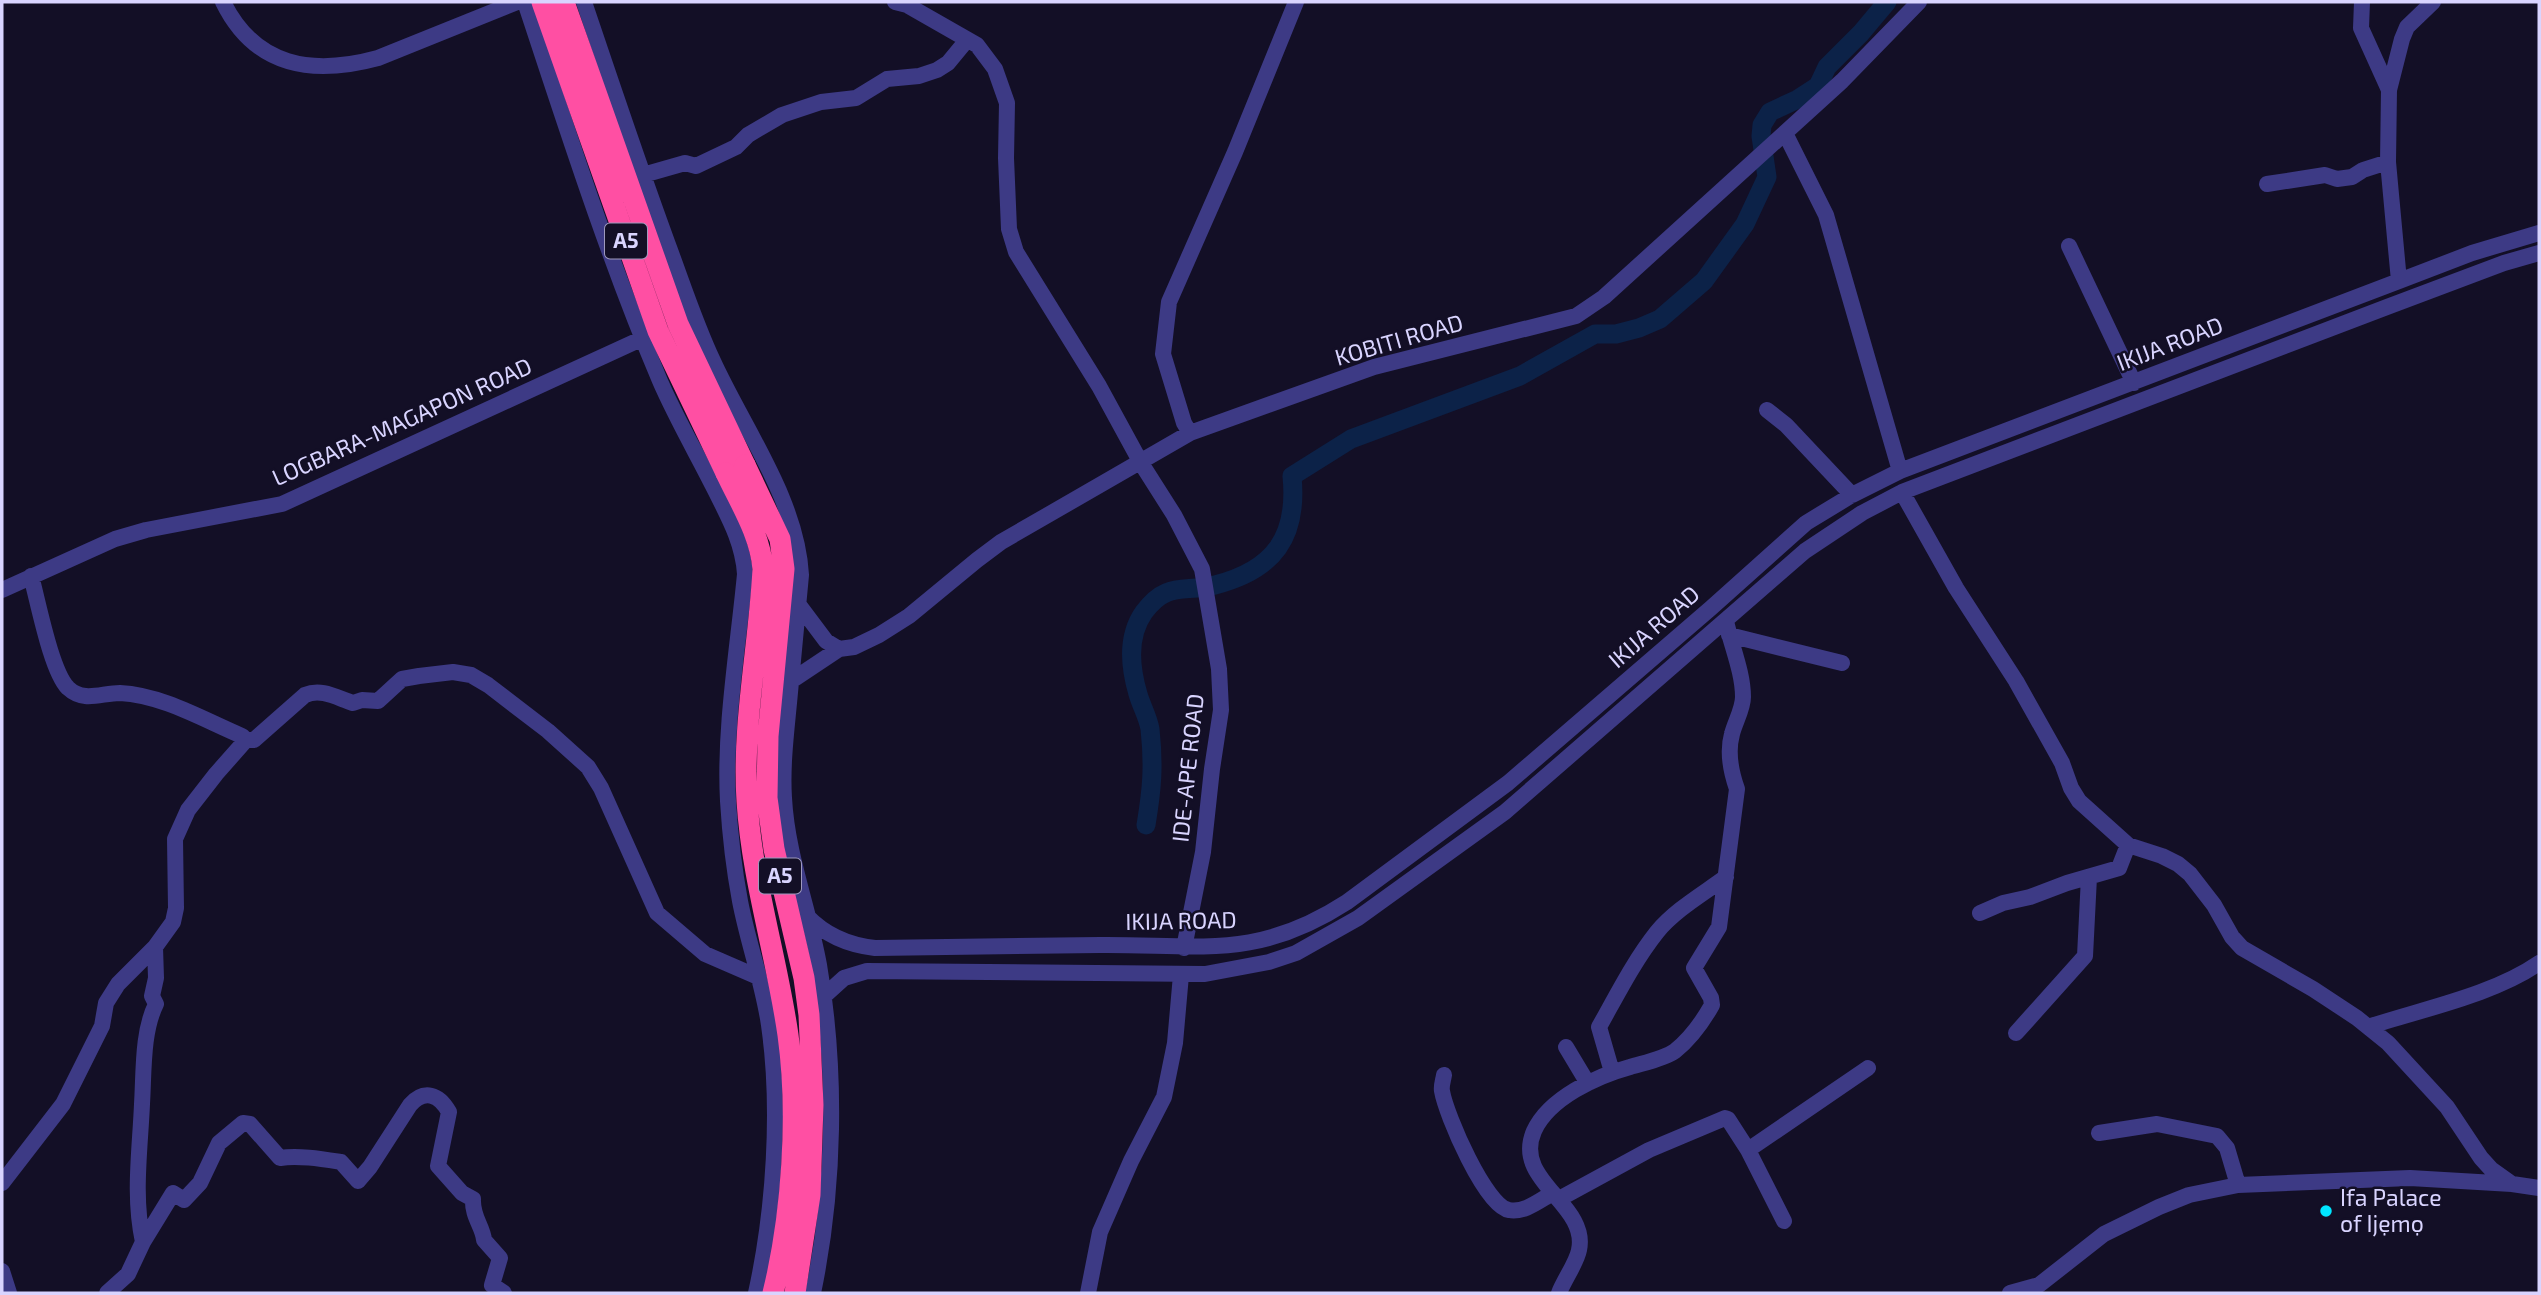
<svg xmlns="http://www.w3.org/2000/svg" width="2541" height="1295" font-family="'Exo 2',sans-serif">
	<rect width="100%" height="100%" fill="#130f26"/>
	<g fill="none" stroke-linecap="round" stroke-linejoin="round">
		<path stroke="#0c2248" stroke-width="19" d="M1146,825C1152,789 1154,766 1150,729C1148,717 1141,705 1138,694C1130,667 1127,636 1144,612C1167,581 1183,593 1215,585C1274,570 1298,537 1292,476L1351,439L1520,376L1595,334H1616L1639,328L1660,319L1704,281L1745,224L1767,177L1761,136L1762,125L1770,112L1798,99L1818,86L1827,67L1861,33L1887,2"/>
		<path stroke="#3d3a85" stroke-width="16" d="M223,2C255,67 312,76 378,58L517,2
			M525,2C567,129 608,258 660,381C676,418 697,454 715,490C729,518 743,543 745,574C738,648 724,728 728,801C730,834 734,869 740,901C748,943 763,983 769,1025C781,1109 774,1211 756,1293
			M584,2C611,82 638,163 667,242C682,282 695,323 713,361C744,429 797,500 801,575C797,618 793,660 789,703C786,734 782,767 784,798C787,855 809,909 819,965C837,1071 835,1188 813,1293
			M895,2L907,5L977,45L995,69L1007,103L1006,158L1009,229L1016,252L1099,386L1141,463L1174,515L1202,569L1219,669L1221,710L1212,769L1203,852L1184,948
			M2362,2L2361,28L2389,90
			M1785,133L1826,215L1900,471
			M643,175L685,163L696,166L736,147L748,135L782,115L821,102L856,98L887,79L919,76L937,70L948,63L967,40
			M2267,184L2325,175L2337,179L2352,177L2363,170L2388,162
			M2069,246L2134,383
			M2399,281L2388,162L2389,90L2402,39L2407,27L2433,2
			M1767,410L1786,425L1852,495
			M1190,433L1184,423L1163,354L1169,302L1235,152L1296,2
			M1902,492L1956,588L2016,681L2062,763L2071,788L2079,801L2128,845L2162,856L2178,864L2190,874L2214,905L2232,937L2242,948L2313,989L2357,1018L2388,1043L2447,1107L2481,1158L2491,1169L2512,1184
			M31,576C38,601 51,671 68,688C84,703 101,693 120,693C162,695 204,720 242,736L246,740
			M2,590L115,539L146,530L282,504L652,334
			M799,605L826,641L839,649
			M1729,635L1842,663
			M791,681L839,649L854,647L879,635L909,616L977,560L1001,542L1190,433L1374,367L1576,316L1604,297L1842,81L1919,2
			M1980,913L2003,903L2030,897L2067,883L2119,868L2128,845
			M807,916C826,936 848,945 875,948C950,947 1025,946 1100,945C1199,944 1256,961 1347,902L1508,783L1711,608L1806,523L1852,495L1900,471L2399,281L2472,253L2539,233
			M823,997L844,978L867,971L1205,974L1269,962L1296,953L1358,918L1505,812L1805,551L1862,513L1902,492L2387,307L2504,263L2539,253
			M2368,1027C2422,1009 2493,995 2539,963
			M2016,1033L2085,956L2089,877
			M1566,1047L1587,1082
			M1612,1072L1599,1027C1617,995 1634,961 1657,932C1675,910 1703,894 1726,877
			M1444,1075C1443,1081 1441,1086 1442,1091C1446,1115 1486,1207 1509,1210C1525,1213 1540,1200 1553,1193
			M2099,1133L2157,1124L2217,1136L2227,1148L2238,1185
			M1748,1150L1868,1068
			M2,1183L63,1104L102,1026L106,1003L118,984L155,947L173,922L176,908L175,839L188,810L216,774L246,740H254L305,695C322,688 337,698 353,703L362,700L378,701L402,679L419,676L453,672L471,675L488,685L548,731L588,767L601,788L657,913L705,954L758,977
			M1559,1199L1649,1150L1725,1118L1728,1119L1748,1150L1784,1221
			M143,1242C133,1196 140,1151 142,1104C144,1072 142,1032 156,1004L152,996L156,978L155,947
			M2,1271L9,1293
			M107,1293L128,1274L143,1242L173,1193L184,1200L200,1183L219,1143L243,1123L250,1124L280,1158C298,1155 322,1159 341,1162L358,1181L370,1167L410,1105C424,1089 439,1094 449,1112L438,1166L462,1193L473,1199C472,1217 483,1227 484,1240L500,1258L492,1285L504,1293
			M1088,1293L1100,1232L1131,1161L1164,1097L1175,1043L1181,975
			M1559,1293C1564,1280 1577,1262 1579,1250C1589,1204 1512,1181 1534,1131C1549,1098 1597,1076 1630,1067C1643,1063 1664,1059 1675,1051C1690,1039 1703,1021 1712,1005L1711,998L1694,968L1719,927L1737,789C1731,772 1727,752 1732,734C1735,722 1743,709 1743,697C1743,672 1731,645 1726,621
			M2010,1293L2039,1285L2104,1234L2159,1207L2189,1195L2238,1185L2410,1178L2512,1184L2539,1188"/>
		<path stroke="#ff4fa3" stroke-width="21" d="M542,2L658,331L726,473
			M564,2L678,324L745,465"/>
		<path stroke="#ff4fa3" stroke-width="21" d="M745,465L780,539L784,569L768,736L767,798L774,849L804,978L809,1015L813,1105L810,1195L795,1293
			M726,473C741,505 760,534 763,569C759,646 742,724 747,801C752,881 777,957 788,1035C799,1114 792,1216 773,1293"/>
	</g>
	<circle fill="#00e5ff" stroke="#130f26" stroke-width="2.5" cx="2326" cy="1211" r="7"/>
	<g text-anchor="middle" stroke-width="5" stroke-linejoin="round" paint-order="stroke">
		<g fill="#130f26" stroke="#9e99be" stroke-width="2">
			<rect x="605" y="223.5" width="42" height="35" rx="5"/>
			<rect x="759" y="858.5" width="42" height="35" rx="5"/>
		</g>
		<g font-size="21" font-weight="bold" fill="#d9d4ff">
			<text x="626" y="248">A5</text>
			<text x="780" y="883">A5</text>
		</g>
		<g font-size="23" fill="#d9d4ff" stroke="#130f26">
			<text transform="translate(1399 340) rotate(-16)" y="8">KOBITI ROAD</text>
			<text transform="translate(2170 344) rotate(-21)" y="8">IKIJA ROAD</text>
			<text transform="translate(402 422) rotate(-24)" y="8">LOGBARA-MAGAPON ROAD</text>
			<text transform="translate(1654 627) rotate(-41)" y="8">IKIJA ROAD</text>
			<text transform="translate(1188 768) rotate(-84)" y="8">IDE-APE ROAD</text>
			<text transform="translate(1181 921) rotate(-1)" y="8">IKIJA ROAD</text>
		</g>
		<g font-size="23" fill="#d9d4ff" stroke="#130f26" text-anchor="start">
			<text x="2340" y="1206">Ifa Palace<tspan x="2340" dy="26">of Ijẹmọ</tspan></text>
		</g>
	</g>
	<rect width="2541" height="1295" fill="none" stroke="#d9d4ff" stroke-width="7"/>
</svg>
